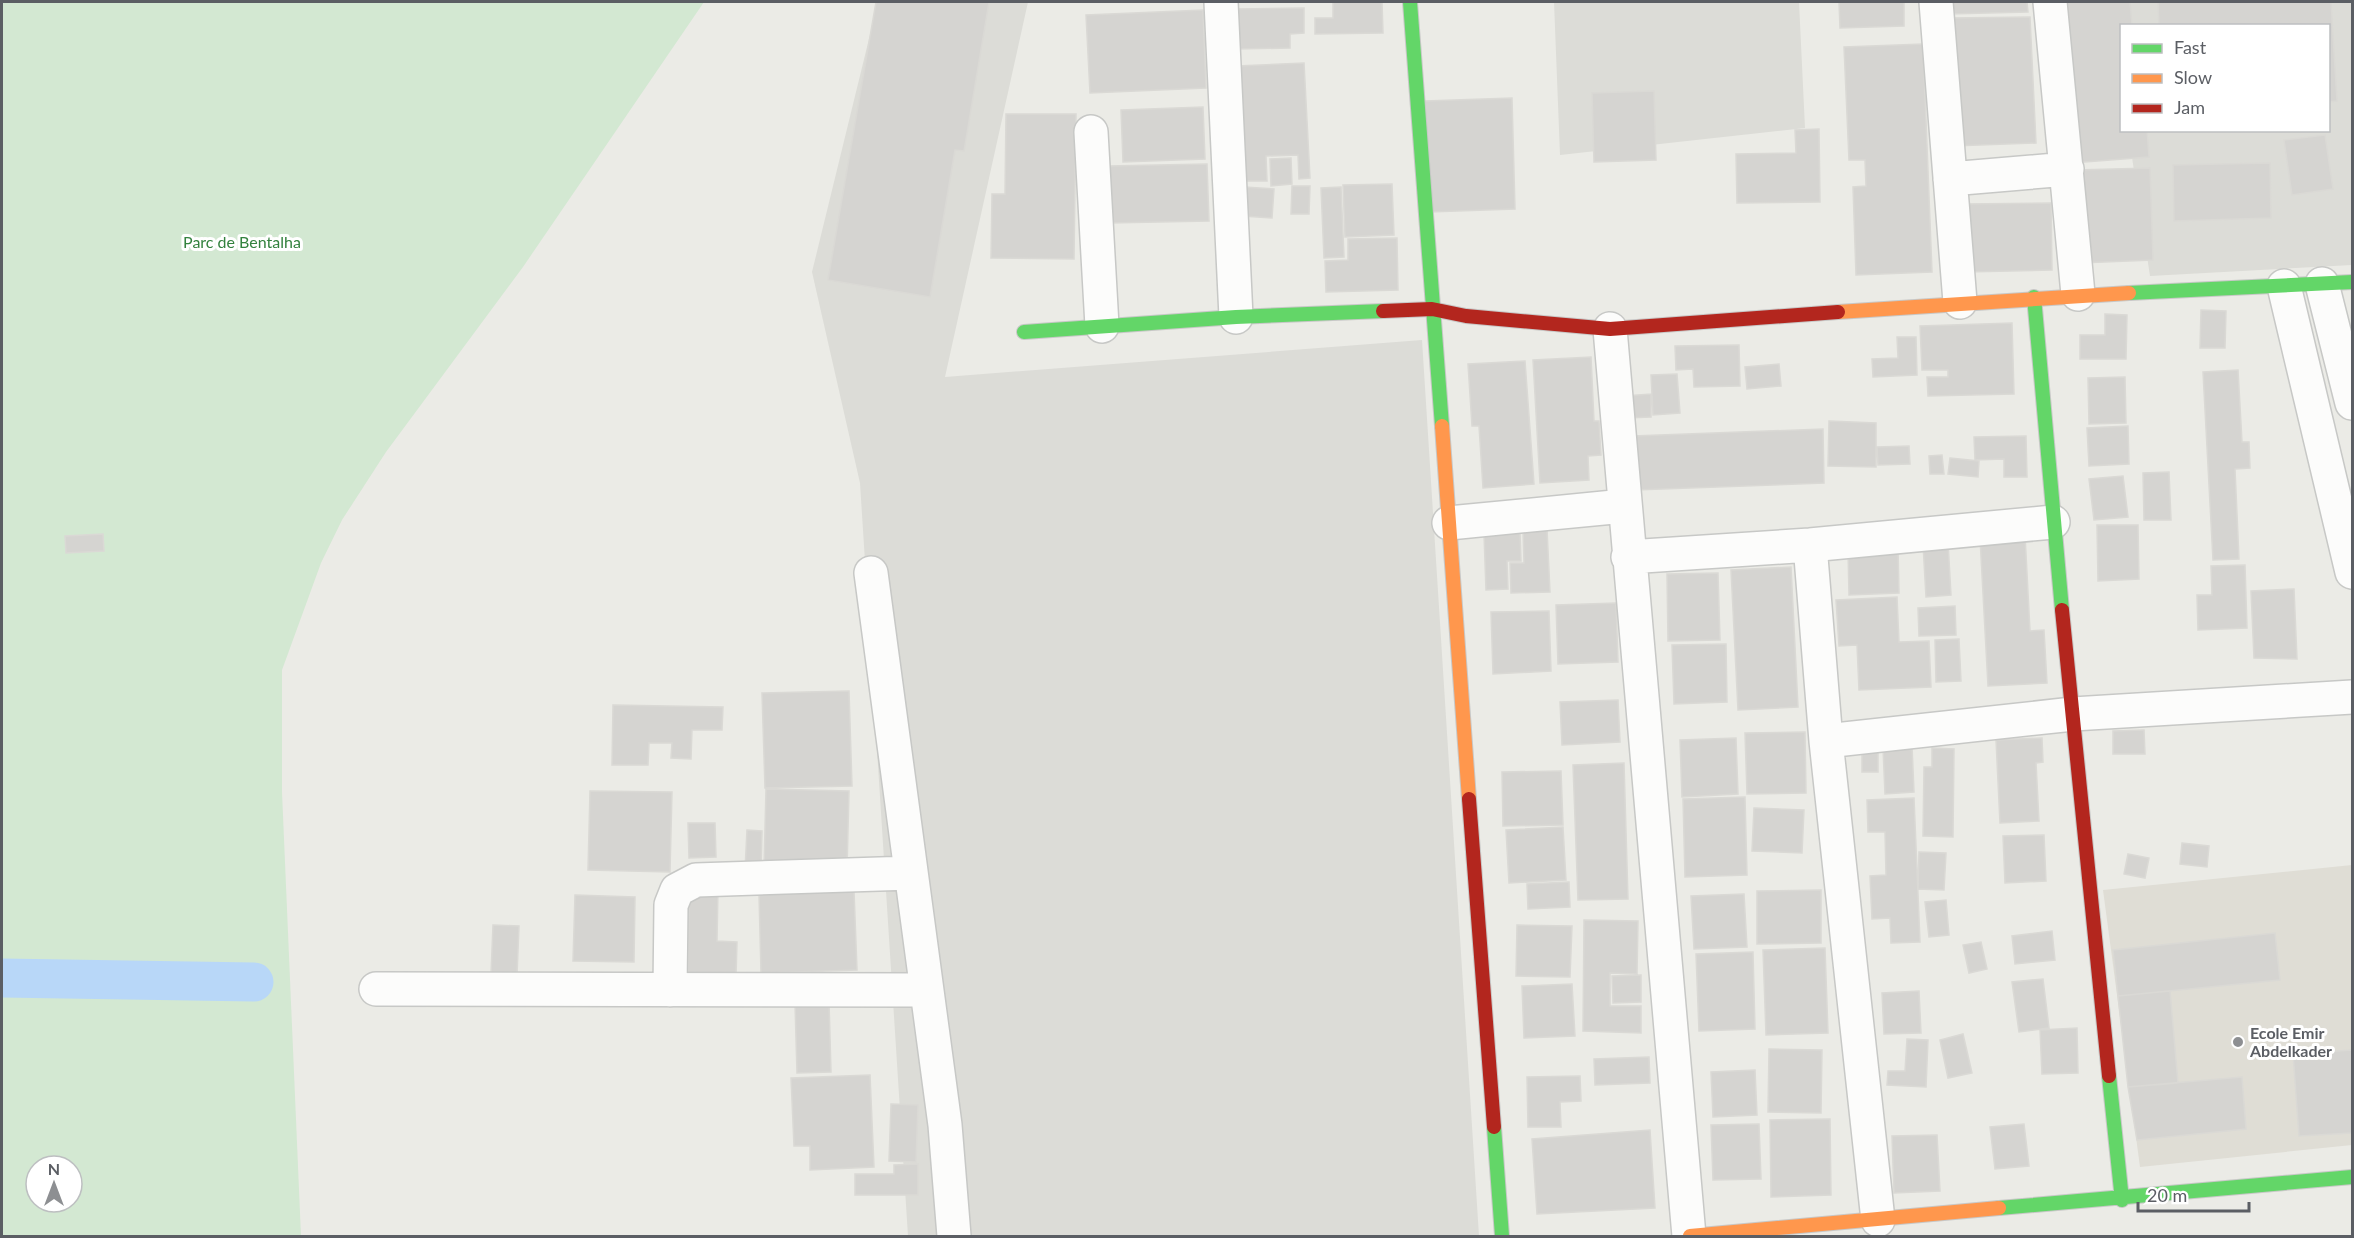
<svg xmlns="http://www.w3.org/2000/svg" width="2354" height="1238" font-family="Lato,sans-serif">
	<rect width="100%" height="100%" fill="#ebebe6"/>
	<path fill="#dcdcd7" d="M878,2H1028L945,377L1422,340L1479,1236H908L860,483L812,272Z
		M1554,2H1799L1805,128L1560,155Z
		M2109,2H2352V265L2150,276L2128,131L2328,130V26H2122L2121,86Z"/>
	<path fill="#dfddd5" d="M2352,865V1145L2140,1167L2103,890Z"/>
	<path fill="#d3e8d2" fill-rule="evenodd" d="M2,2H704L523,267L386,452L342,520L321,563L282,670V792L301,1236H2ZM36,1166H72V1202H36Z"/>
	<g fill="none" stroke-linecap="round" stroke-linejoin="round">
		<path stroke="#b8d7f8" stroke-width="39" d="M2,978L254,982"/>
	</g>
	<path fill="#d5d4d1" stroke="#dad9d5" stroke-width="1.5" d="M876,2H989L964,151L955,150L930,297L828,280Z
		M1312,2H1382L1383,33L1315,34V18H1333V2Z
		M1839,2H1912H1904V26L1840,28Z
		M1948,2H2027L2028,12L1948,14Z
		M2061,2H2130L2132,26H2122V130H2147L2149,157L2072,163Z
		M2158,2H2331L2337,101L2328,102V26H2159Z
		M1304,8V33L1290,34V48L1237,49L1236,9Z
		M1203,10L1206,88L1090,93L1086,15Z
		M2030,17L2036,143L1953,146L1950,18Z
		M1923,44L1932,272L1856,275L1853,187L1866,186L1865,160H1849L1844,47Z
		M1304,63L1310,178L1299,179L1298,155L1266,156L1267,181H1242L1237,66Z
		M1654,91L1656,160L1594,162L1592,93Z
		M1512,98L1515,209L1429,212L1425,101Z
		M1203,107L1205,159L1123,162L1121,110Z
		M1006,114H1076L1074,259L991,258L992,194H1005Z
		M1819,129L1820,202L1737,203L1736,154L1796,153L1795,130Z
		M2325,135L2333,189L2292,195L2284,140Z
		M1291,158L1292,184L1271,186L1270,159Z
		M2270,163L2271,218L2174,221L2173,165Z
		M1207,164L1209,221L1109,223L1108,166Z
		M2150,168L2153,260L2080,263L2076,170Z
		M1392,184L1394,235L1345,237L1343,185Z
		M1292,186H1310L1309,214H1291Z
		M1244,187L1274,189L1272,218L1243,216Z
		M1341,187L1344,257L1324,258L1321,188Z
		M2051,203L2052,270L1965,272L1964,204Z
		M1397,238L1398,290L1326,292L1325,261L1348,260V239Z
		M2201,310L2226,311L2225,348H2200Z
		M2105,314L2127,315L2126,359H2080V335H2105Z
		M2012,323L2014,394L1928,396L1927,377H1948V370H1922L1920,326Z
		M1897,337H1916L1917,375L1873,377L1872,359L1898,358Z
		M1739,345L1740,386L1694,387L1693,369L1676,370L1675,346Z
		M1591,357L1594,421H1599L1601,455L1588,456L1589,480L1540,483L1533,360Z
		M1525,361L1534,484L1483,488L1479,426H1472L1468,364Z
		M1779,364L1781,386L1747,389L1745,367Z
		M2238,370L2242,442H2249L2250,468L2235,469L2239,559L2213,560L2203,372Z
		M1677,374L1680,413L1653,415L1651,375Z
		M2125,377L2126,423L2089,424L2088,378Z
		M1651,394V417L1626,418L1625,396Z
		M1829,421L1876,423V467L1828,466Z
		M2128,426L2129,464L2089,466L2087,428Z
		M1823,429L1824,483L1635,490L1633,436Z
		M2026,436L2027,477H2004V459L1975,460L1974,437Z
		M1909,446L1910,464L1878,465L1877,447Z
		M1942,455L1944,474H1930L1929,456Z
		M1950,458L1979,461L1978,477L1948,474Z
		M2169,472L2171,520H2144L2143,473Z
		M2123,476L2128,517L2094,520L2089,479Z
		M2097,525H2138L2139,579L2098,581Z
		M1547,529L1550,592L1511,593L1510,563H1524L1523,530Z
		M1520,533L1521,561H1507L1508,589L1486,590L1484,534Z
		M103,534L104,551L66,553L65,536Z
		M2025,535L2030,631L2044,630L2047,683L1988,686L1980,538Z
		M1948,542L1951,595L1926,597L1923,544Z
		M1898,548L1899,593L1849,595L1848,550Z
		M2245,565L2247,628L2198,630L2197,595H2212L2211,566Z
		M1791,567L1798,707L1738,710L1731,570Z
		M1718,573L1720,640L1668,641L1667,574Z
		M2294,589L2297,659L2254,658L2251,591Z
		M1897,597L1899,642L1929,641L1931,687L1859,690L1857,645L1839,646L1836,600Z
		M1616,603L1618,662L1558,664L1556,605Z
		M1955,606L1956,635L1919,636L1918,608Z
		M1549,611L1551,671L1493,674L1491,612Z
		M1959,639L1961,681L1936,682L1935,640Z
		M1726,644L1727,702L1674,704L1672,645Z
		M849,691L852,786L765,788L762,693Z
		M1618,700L1620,742L1562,745L1560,702Z
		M613,705L723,707L722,730H692L691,759L671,758L672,743H649L648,765H612Z
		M2144,730L2145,754H2113V731Z
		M1805,732L1806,793L1747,794L1745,733Z
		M1736,738L1738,794L1682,797L1680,740Z
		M2042,738L2043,762L2036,763L2039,821L2000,823L1996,740Z
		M1862,745L1878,746V772H1862Z
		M1912,746L1914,792L1885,794L1883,748Z
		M1932,748L1954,749L1953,837L1923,836L1924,767H1932Z
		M1624,763L1628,899L1578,900L1573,765Z
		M1561,771L1563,825L1503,826L1502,772Z
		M766,789L849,791L847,869L764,868Z
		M590,791L672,792L670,872L588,870Z
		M1745,797L1747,875L1685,877L1683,799Z
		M1914,798L1920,942L1891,943L1890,918L1872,919L1870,876L1886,875L1885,832H1868L1867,800Z
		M1754,808L1804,810L1802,853L1752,851Z
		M688,823H715L716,857L689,858Z
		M1563,827L1566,880L1509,883L1506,830Z
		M747,830L762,831L761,871L745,870Z
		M2044,835L2046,881L2005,883L2003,836Z
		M2182,843L2209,846L2207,867L2180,864Z
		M1919,852L1946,853L1944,890L1918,889Z
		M2128,854L2149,858L2145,878L2124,874Z
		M1569,882L1570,907L1528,909L1527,884Z
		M689,888H718L717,941L737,942L736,976L688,975Z
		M1821,890V943L1757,944V891Z
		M854,891L857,970L761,973L759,894Z
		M1744,894L1747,947L1694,949L1691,896Z
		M575,895L635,897L634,962L573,961Z
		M1946,900L1949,935L1929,937L1925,902Z
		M1584,920L1638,921L1637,974L1610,973V1006H1641V1033L1583,1031Z
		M493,925L519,926L517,975L491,974Z
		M1517,925L1572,926L1570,977L1516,976Z
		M2052,931L2055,960L2015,964L2012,936Z
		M2275,933L2280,980L2118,996L2113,950Z
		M1981,942L1987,969L1969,973L1963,945Z
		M1825,948L1828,1033L1766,1035L1763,950Z
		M1753,952L1755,1029L1699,1031L1696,954Z
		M1641,975V1002L1613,1003L1612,976Z
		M2043,979L2049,1028L2019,1032L2012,982Z
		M1572,984L1575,1036L1524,1038L1522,986Z
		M1919,991L1921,1033L1884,1034L1882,993Z
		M2170,991L2178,1083L2128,1087L2118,996Z
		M829,1002L831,1072L797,1073L795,1003Z
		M2077,1028L2078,1073L2042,1074L2040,1030Z
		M1963,1034L1972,1073L1948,1078L1940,1040Z
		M1907,1039L1928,1040L1926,1087L1887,1085L1888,1071H1905Z
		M1769,1049L1822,1050L1821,1113L1768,1112Z
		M2352,1050V1133L2299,1136L2293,1054Z
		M1649,1057L1650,1083L1595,1085L1594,1059Z
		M1755,1070L1757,1115L1713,1117L1711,1072Z
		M870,1075L874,1167L810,1170V1146H794L791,1078Z
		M1580,1076L1581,1101L1560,1102L1561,1127H1528L1527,1077Z
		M2242,1077L2246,1129L2137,1140L2128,1087Z
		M891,1104L918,1105L916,1162L889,1161Z
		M1830,1119L1831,1195L1771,1197L1770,1120Z
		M1759,1124L1761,1179L1713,1180L1711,1125Z
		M2024,1124L2029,1166L1995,1169L1990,1127Z
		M1650,1130L1655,1208L1537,1214L1532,1139Z
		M1937,1135L1940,1191L1894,1193L1892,1136Z
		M918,1164V1195H855V1174H894V1165Z"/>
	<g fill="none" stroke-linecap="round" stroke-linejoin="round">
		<defs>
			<path id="street" d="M1221,2L1236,317
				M1936,2L1960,302
				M2050,2L2078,294
				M1091,132L1102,326
				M1950,179L2067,169
				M2322,284L2352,403
				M2284,286L2352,572
				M1610,329L1689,1236
				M1449,523L1624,506
				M1810,545L1826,741L1878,1220
				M1628,557L1810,545L2053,522
				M871,573L945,1125L954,1236
				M1826,741L2073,714L2352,697
				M376,989L926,990
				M670,990L671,905L677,890L696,880L911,873"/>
			<path id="fast" d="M1410,2L1442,426
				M2129,293L2352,282
				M2034,297L2062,610
				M1024,332L1236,317L1383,311
				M2109,1076L2122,1200
				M1494,1127L1502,1236
				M1999,1208L2352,1177"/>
			<path id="slow" d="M1838,312L2129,293
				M1442,426L1469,799
				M1690,1236L1999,1208"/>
			<path id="jam" d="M1383,311L1432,309L1466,316L1610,329L1838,312
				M2062,610L2109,1076
				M1469,799L1494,1127"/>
		</defs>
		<use href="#street" stroke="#c7c8c6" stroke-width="36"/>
		<use href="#fast" stroke="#c8c8c7" stroke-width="16"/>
		<use href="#slow" stroke="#c8c8c7" stroke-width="16"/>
		<use href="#jam" stroke="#c8c8c7" stroke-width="16"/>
		<use href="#street" stroke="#fcfcfb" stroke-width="33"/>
		<use href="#fast" stroke="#63d668" stroke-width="14"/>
		<use href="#slow" stroke="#ff974d" stroke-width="14"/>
		<use href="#jam" stroke="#b3261e" stroke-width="14"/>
	</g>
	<circle fill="#8d8f92" stroke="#fff" stroke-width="2" cx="2238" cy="1042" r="6"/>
	<g text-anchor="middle" stroke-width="6" stroke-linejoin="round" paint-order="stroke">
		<g font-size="16" fill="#33823e" stroke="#fff">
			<text x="242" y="248">Parc de Bentalha</text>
		</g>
		<g font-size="16" font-weight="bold" fill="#5b5e64" stroke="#fff" text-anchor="start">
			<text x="2250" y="1039">Ecole Emir<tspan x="2250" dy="18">Abdelkader</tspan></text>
		</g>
	</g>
	<rect width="2354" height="1238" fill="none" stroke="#5b5e64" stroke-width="6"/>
	<rect x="2120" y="24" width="210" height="108" fill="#ffffff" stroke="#bdbfc1" stroke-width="1.5"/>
	<rect x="2132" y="44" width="30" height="9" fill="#63d668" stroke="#bdbfc1" stroke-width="1.5"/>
	<text x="2174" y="54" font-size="18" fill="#5b5e64">Fast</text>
	<rect x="2132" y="74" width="30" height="9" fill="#ff974d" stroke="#bdbfc1" stroke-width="1.5"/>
	<text x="2174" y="84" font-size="18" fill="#5b5e64">Slow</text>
	<rect x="2132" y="104" width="30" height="9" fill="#b3261e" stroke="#bdbfc1" stroke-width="1.5"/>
	<text x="2174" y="114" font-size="18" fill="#5b5e64">Jam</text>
	<g transform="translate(54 1184)"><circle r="28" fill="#ffffff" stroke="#bdbfc1" stroke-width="1.5"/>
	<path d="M0-4.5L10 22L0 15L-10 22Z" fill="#8d8f92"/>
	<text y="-9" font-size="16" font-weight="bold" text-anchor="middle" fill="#5b5e64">N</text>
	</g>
	<path d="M2138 1202v9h111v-9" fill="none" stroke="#5b5e64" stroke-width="3"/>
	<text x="2147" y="1202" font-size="18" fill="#5b5e64" stroke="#ffffff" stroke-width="4.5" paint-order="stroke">20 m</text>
</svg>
